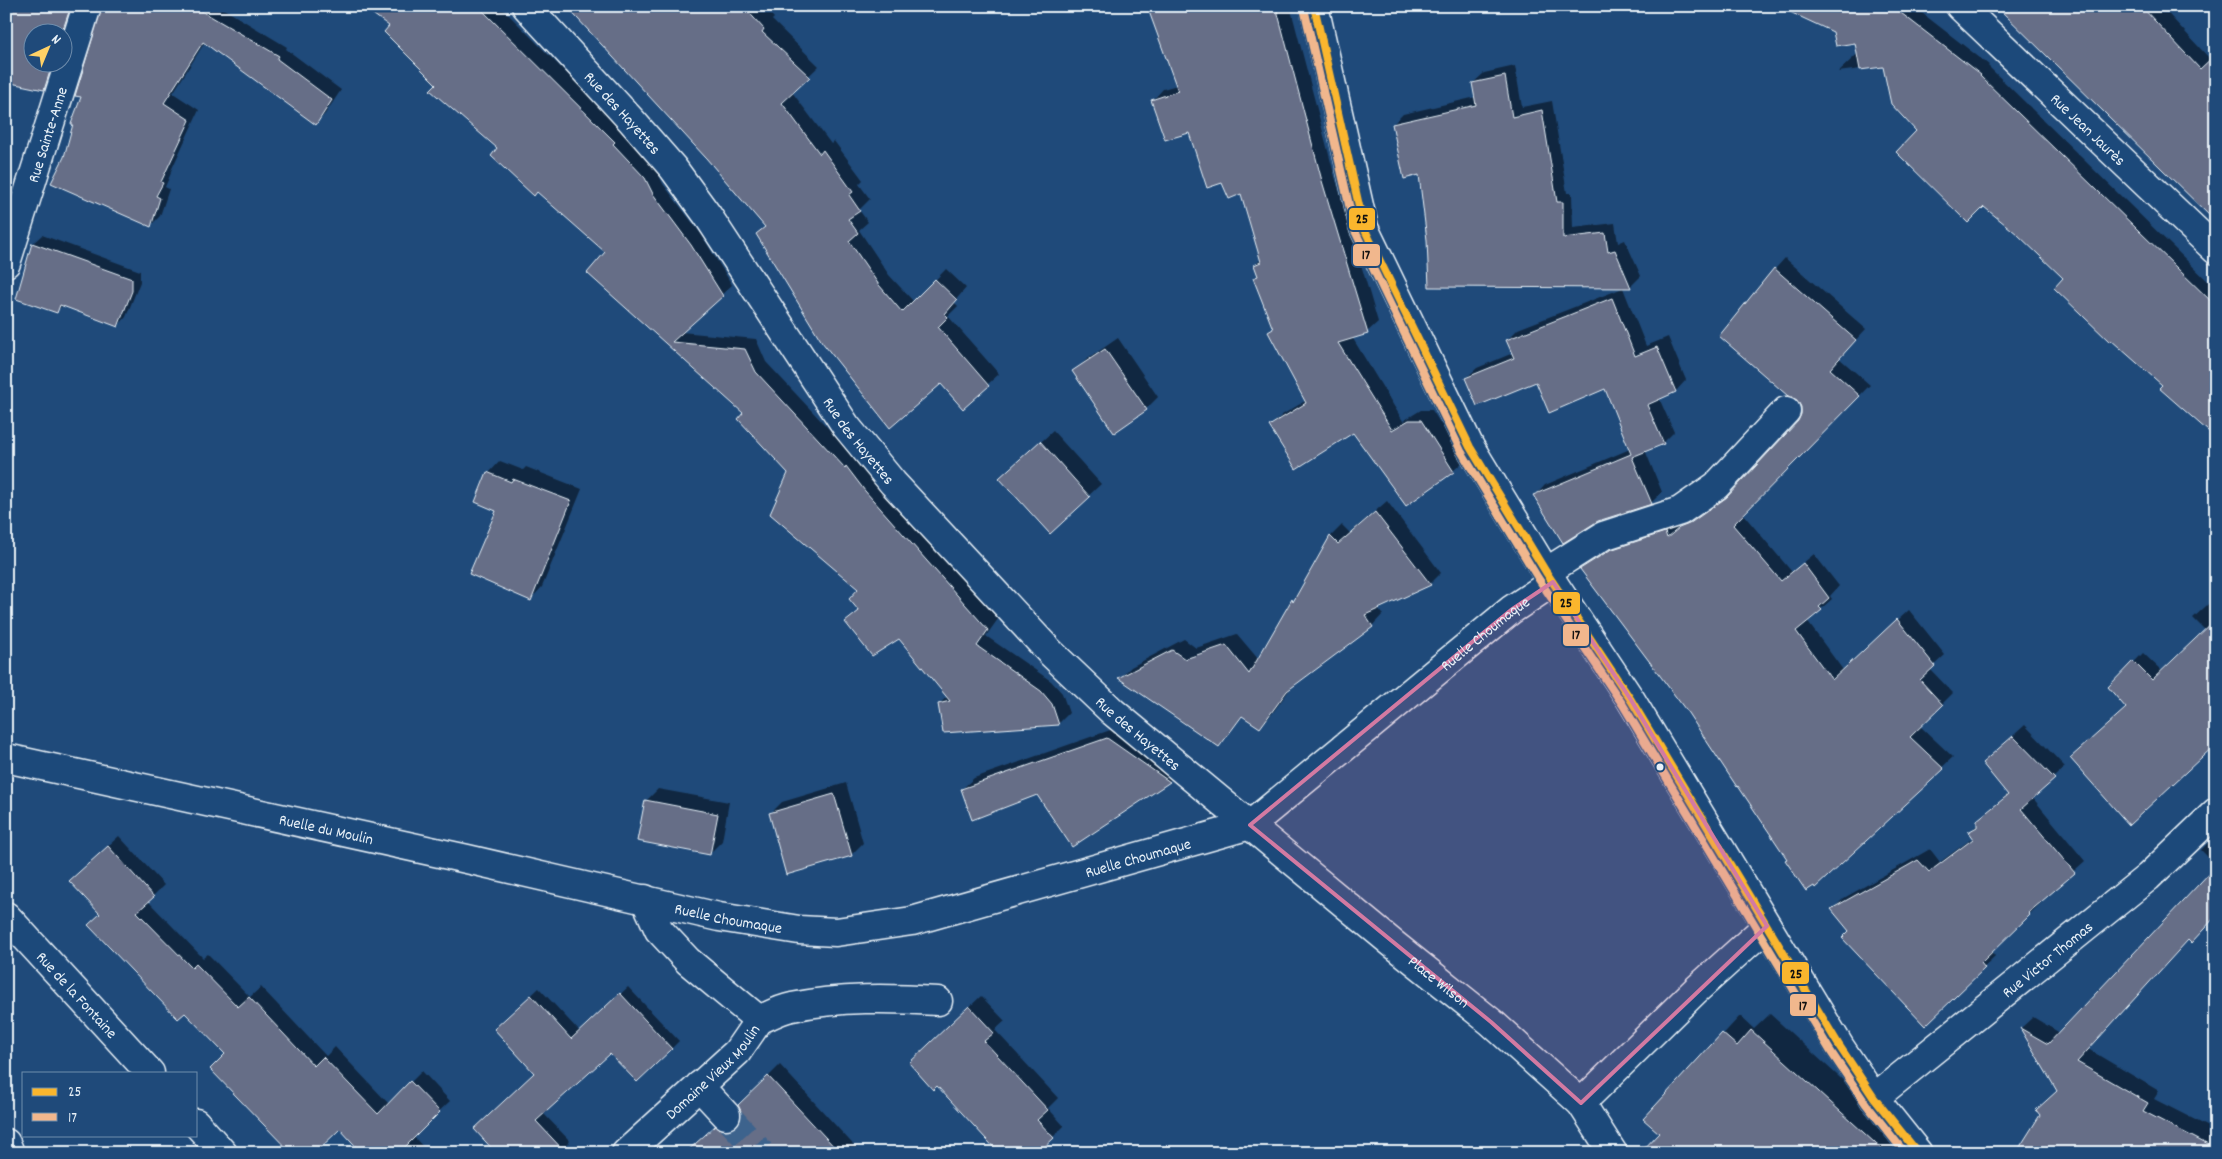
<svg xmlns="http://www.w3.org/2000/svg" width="2222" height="1159" font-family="Dekko,sans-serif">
	<rect width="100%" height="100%" fill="#1f4a7a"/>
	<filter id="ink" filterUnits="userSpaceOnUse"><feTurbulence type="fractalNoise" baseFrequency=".02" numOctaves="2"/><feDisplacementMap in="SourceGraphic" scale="10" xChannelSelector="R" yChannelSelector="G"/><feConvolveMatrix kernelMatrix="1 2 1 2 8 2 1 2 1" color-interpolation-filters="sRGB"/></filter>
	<g filter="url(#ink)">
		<path fill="#0007" d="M6,6H76L62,50V32H32V62H59L53,79L44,88Z
			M103,6H219L287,47L286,49L341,90L325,114L316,123L205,42L173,93L199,110L170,173H171L165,187L169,189L160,216L151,225L65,157L83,97Z
			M364,6H500L624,131L622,133L655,167L663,184L701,234L732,285L681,332L756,339L766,362L856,458L998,619L986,636L1051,681L1062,693L1069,713L1059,723L944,731L939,704L948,696L899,638L847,622L860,610V588L790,473L745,412L589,273L607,252L537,191L438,84L391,26Z
			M567,6H763L774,18L772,20L819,66L792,92L831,144L834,141L863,180L859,184L870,199L859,210L868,222L859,230L889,275L914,302L946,269L966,288L954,302L958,306L948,316L999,374L963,407L941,382L758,234L766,226L707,157Z
			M1149,6H1290L1333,170L1378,322L1367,332L1352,337L1403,421L1421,410H1432L1464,461L1453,471L1354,431L1271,426L1282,415L1305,401L1255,278L1258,274L1255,265L1261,259L1242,192L1223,181L1190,131L1153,100L1163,89L1177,85Z
			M1909,6H1913L1989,65L1988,66L2216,289V434L2111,339L2065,278L1918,131L1884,66L1838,72Z
			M1997,6H2161L2211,60L2216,221Z
			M1515,66L1522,107L1552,101L1567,193H1572L1573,228L1615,223L1618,243L1625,240L1641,276L1631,286H1430L1428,240L1420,173L1393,124L1403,114L1476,97L1473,83L1484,73Z
			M42,235L140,271V282L126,317L118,326L63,305L57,311L18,298L33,243Z
			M1785,258L1866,329L1839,358L1870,385L1743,514L1792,572L1814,554L1839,586L1830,596L1832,599L1807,621L1843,670L1909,610L1945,655L1930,669L1953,693L1920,726L1953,757L1815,886L1788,859L1689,712L1582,569L1592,559L1622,540L1675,523L1678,529L1691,517L1701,514L1737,488L1799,422L1803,414L1775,269Z
			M1623,288L1646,346L1668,337L1686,380L1676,391L1659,398L1674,432L1663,443L1645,450L1662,492L1652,502L1597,520L1535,496L1545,485L1630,449L1605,388L1537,380L1466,378L1477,368L1513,353L1507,340L1518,329Z
			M1118,338L1158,397L1146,409L1074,372L1086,360Z
			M1053,431L1101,484L1050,532L1013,467Z
			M500,461L523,470L526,467L582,489L542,587L531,599L498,510L489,473Z
			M1387,501L1441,573L1430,584L1378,608L1383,614L1372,626L1293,685L1271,715L1260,727L1243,715L1219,745L1120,678L1131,667L1184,639L1196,648L1237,634L1259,660L1298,596L1331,536L1342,525L1350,533Z
			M2216,597V740L2071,758L2127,707L2110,687L2143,653L2162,671L2205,630L2193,618Z
			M2025,725L2065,767L2032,797L2085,861L2039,902L2041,903L1991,951L1995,956L1925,1024L1833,909L1844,898L1930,849L1940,862L1974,837L1970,832L1978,824V821L2008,794L1995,752Z
			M1119,727L1180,769L1169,781L1072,845L1038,794L962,789L974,778Z
			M846,783L863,843L851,855L770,814L782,802Z
			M658,789L729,802L722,841L710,853L646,801Z
			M2216,835V865L2201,850Z
			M119,836L164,885L148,901L203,958L208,954L250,997L261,987L326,1056L335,1047L389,1104L422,1071L450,1101L413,1136L429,1153H364L340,1128L226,1054L101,913L82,870Z
			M2188,939L2088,1049L2159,1091L2154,1099L2209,1127L2216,1119V1153L2058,1090L2021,1028L2033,1017L2060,1033Z
			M628,987L679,1041L671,1049L611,1052L543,1113L570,1141L559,1153H498L535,1073L503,1022L539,988L580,1032Z
			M981,996L1005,1021L995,1030L1058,1098L1048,1108L1064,1126L1053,1137L922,1052Z
			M1770,1014L1915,1146L1909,1153H1649L1660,1133L1645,1119L1740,1016L1754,1029Z
			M780,1065L861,1153H686L727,1115L734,1119H742L751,1094Z"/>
		<path fill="#666e87" stroke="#e8f1f8" d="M6,6H71L62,32H32V62H53L44,90L6,82Z
			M102,6H193L279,56L277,59L332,100L316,125L203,42L164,103L190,120L161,182L163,183L156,196L160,198L151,227L51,183L64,157L73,124H71L81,97L75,96Z
			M362,6H478L615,142L613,144L645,178L653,194L691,245L723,296L672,342L745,349L756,372L845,468L846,466L865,491L988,630L977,646L1041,691L1052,704L1059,725L943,733L938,704L950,701L899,639L872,656L845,622L859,611L849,599L858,589L770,514L788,473L738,419L743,413L587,273L605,252L537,192L534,196L491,156L497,148L430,90L436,84L384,32L389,26Z
			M566,6H743L764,29L762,32L810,77L782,103L820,154L823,150L853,192L849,195L860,211L848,219L858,233L849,241L879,285L902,312L935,279L957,300L945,314L948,317L938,327L989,386L963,409L941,384L890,428L822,342L756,234L765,227L706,158Z
			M1147,6H1276L1322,181L1368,334L1338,343L1392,430L1409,420H1421L1454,472L1406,506L1353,433L1296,469L1269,426L1306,403L1268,332L1273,329L1253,278L1258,276L1254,265L1261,262L1241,194L1229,199L1222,183L1207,188L1189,133L1165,140L1151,100L1178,91Z
			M1777,6H1892L1981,75L1980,76L2216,306V438L2159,388L2162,385L2111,340L2110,342L2054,288L2063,278L2017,234L1984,207L1968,223L1896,152L1916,131L1891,104L1883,67L1860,70L1855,43L1836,46L1833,32Z
			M1996,6H2141L2200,69L2216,54V222Z
			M1505,76L1512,117L1542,110L1557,202H1563V238L1605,233L1608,252L1615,250L1631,288L1429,287L1427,240L1419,175L1404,179L1392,124L1476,105L1472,83Z
			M32,243L132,279V291L118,327L60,305L57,313L16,299Z
			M1774,268L1856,340L1830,369L1860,396L1733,525L1781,581L1803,563L1829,598L1819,607L1822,610L1796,631L1832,680L1897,619L1935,666L1920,680L1943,705L1910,737L1944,769L1815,888L1814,886L1806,891L1785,860L1787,859L1738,786L1737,787L1688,713L1580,569L1610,550L1665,532L1667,538L1679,528L1689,524L1727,497L1798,421L1801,414V407L1797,400L1788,396L1719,336Z
			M1612,298L1635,356L1657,347L1676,392L1647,405L1664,444L1632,457L1652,504L1598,521L1563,543L1533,495L1631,454L1605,389L1549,413L1536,382L1477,406L1465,378L1514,358L1506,340Z
			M1105,349L1147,410L1114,433L1072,371Z
			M1040,441L1090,497L1050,534L999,478Z
			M487,472L511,482L513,479L571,501L531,601L469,574L496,511L475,502Z
			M1375,512L1431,585L1365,615L1373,627L1287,691L1260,728L1242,716L1219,747L1118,678L1172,650L1185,659L1226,645L1249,674L1292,599L1293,602L1330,536L1338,544Z
			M2216,619V744L2129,825L2070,758L2126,708L2108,687L2133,661L2152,680Z
			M2013,736L2055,779L2021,809L2075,873L2028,913L2030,915L1981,963L1985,968L1925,1026L1842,938L1849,931L1831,909L1918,860L1929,872L1973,839L1968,832L1977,827V820L2008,795L1982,763Z
			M1107,738L1170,782L1072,847L1037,795L972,820L961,789Z
			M834,794L852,856L786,875L769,813Z
			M645,800L718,814L710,855L637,841Z
			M108,846L154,897L137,912L192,968L196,964L238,1007L249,997L314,1066L323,1057L378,1114L410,1081L440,1112L399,1153H362L340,1129L315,1153H291L210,1069L225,1054L185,1013L178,1019L88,925L100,914L69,881Z
			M2216,866V916L2191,943L2188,940L2077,1062L2148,1103L2143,1111L2216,1149V1153H2016L2040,1115L2036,1110L2057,1091L2020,1028L2048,1044Z
			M620,993L672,1049L637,1082L610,1054L536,1121L566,1153H496L474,1129L534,1073L494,1029L531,995L571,1039Z
			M969,1006L994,1033L984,1041L1048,1110L1037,1120L1054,1138L1038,1153H999L937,1086L933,1090L909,1063Z
			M1751,1030L1886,1153H1640L1659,1133L1643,1119L1722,1033L1737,1046Z
			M768,1076L840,1153H685L715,1126L722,1130H730L736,1127L741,1119V1111L738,1105Z"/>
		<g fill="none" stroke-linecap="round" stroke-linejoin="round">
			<path stroke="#3d638d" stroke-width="28" stroke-dasharray="28 14" stroke-linecap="butt" d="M726,1115L761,1153"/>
			<defs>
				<g id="minor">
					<path id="s1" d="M526,6L632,121L673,168L708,216L846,426L893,483L1050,652L1113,712L1392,943L1491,1022L1581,1103L1613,1153"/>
					<path d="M1314,6L1364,228L1470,447L1546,572L1631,700L1840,1047L1874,1098L1918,1153"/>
					<path id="s2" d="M1960,6L2216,250"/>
					<path id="s3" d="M6,263L87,6"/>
					<path d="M1546,572L1603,536L1680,511L1716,486L1786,411"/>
					<path id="s4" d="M6,758L467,859L719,917L799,930L836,932L912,921L1250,825L1511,610L1553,582"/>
					<path id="s5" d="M6,916L150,1073"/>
					<path d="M759,1020C770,1015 781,1009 792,1007C840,997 890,998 938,1001"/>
					<path d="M699,1086L726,1115"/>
					<path id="s6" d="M1874,1098L2148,877L2216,812"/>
					<path d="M1581,1103L1696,990L1767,926"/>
					<path d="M196,1123L223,1153"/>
					<path d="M6,1143L10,1153"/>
					<path id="s7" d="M626,1153L737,1052L759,1020L688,961L659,930L645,899"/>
				</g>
			</defs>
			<use href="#minor" stroke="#e8f1f8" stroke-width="31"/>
			<use href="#minor" stroke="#1f4a7a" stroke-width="28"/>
			<defs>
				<path id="bus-1" d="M1314,6L1364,228L1470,447L1546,572L1631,700L1840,1047L1874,1098L1918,1153"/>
				<path id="bus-2" d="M1304,8L1355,231L1461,451L1538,578L1623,705L1831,1052L1866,1104L1905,1153"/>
			</defs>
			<use href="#bus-1" stroke="#1f4a7a" stroke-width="11"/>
			<use href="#bus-2" stroke="#1f4a7a" stroke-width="11"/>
			<use href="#bus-1" stroke="#fab62d" stroke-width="8"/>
			<use href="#bus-2" stroke="#f1b78d" stroke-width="8"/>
		</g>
	</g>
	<path fill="#d37aa2" fill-opacity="0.2" stroke="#d37aa2" stroke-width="4" stroke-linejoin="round" d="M1553,582L1631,700L1767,926L1581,1103L1491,1022L1250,825L1511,610Z"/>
	<circle fill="#e8f1f8" stroke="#1f4a7a" stroke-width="2" cx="1660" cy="767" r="4.5"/>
	<g text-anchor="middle" stroke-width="4.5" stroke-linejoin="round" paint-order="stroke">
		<g font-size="16" fill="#e8f1f8" stroke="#1f4a7a">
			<text dy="6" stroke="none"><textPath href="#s1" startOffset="144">Rue des Hayettes</textPath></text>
			<text dy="6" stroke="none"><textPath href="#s2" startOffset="178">Rue Jean Jaurès</textPath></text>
			<text dy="6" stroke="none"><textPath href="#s3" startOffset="135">Rue Sainte-Anne</textPath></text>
			<text dy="6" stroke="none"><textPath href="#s1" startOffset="549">Rue des Hayettes</textPath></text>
			<text dy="6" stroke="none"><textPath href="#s4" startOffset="1580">Ruelle Choumaque</textPath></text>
			<text dy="6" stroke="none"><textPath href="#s1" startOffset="954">Rue des Hayettes</textPath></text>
			<text dy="6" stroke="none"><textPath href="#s4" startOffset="328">Ruelle du Moulin</textPath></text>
			<text dy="6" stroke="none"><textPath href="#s4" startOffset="1160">Ruelle Choumaque</textPath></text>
			<text dy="6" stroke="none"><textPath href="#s4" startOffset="740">Ruelle Choumaque</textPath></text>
			<text dy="6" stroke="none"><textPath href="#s6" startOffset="222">Rue Victor Thomas</textPath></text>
			<text dy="6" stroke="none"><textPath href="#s1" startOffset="1344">Place Wilson</textPath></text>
			<text dy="6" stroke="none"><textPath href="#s5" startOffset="106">Rue de la Fontaine</textPath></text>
			<text dy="6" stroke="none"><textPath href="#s7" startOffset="119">Domaine Vieux Moulin</textPath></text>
		</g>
	</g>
	<g stroke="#1f4a7a" stroke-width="2">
		<rect x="1348" y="207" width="28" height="24" rx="5" fill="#fab62d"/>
		<rect x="1352" y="243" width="29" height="24" rx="5" fill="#f1b78d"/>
		<rect x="1552" y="591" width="29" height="24" rx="5" fill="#fab62d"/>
		<rect x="1562" y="623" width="28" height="24" rx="5" fill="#f1b78d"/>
		<rect x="1781" y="961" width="29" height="24" rx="5" fill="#fab62d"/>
		<rect x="1789" y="993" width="28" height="24" rx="5" fill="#f1b78d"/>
	</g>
	<g font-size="14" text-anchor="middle" font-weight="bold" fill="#111">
		<text x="1362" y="223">25</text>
		<text x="1366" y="259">17</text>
		<text x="1566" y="607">25</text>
		<text x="1576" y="639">17</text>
		<text x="1796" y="978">25</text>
		<text x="1803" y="1010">17</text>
	</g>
	<rect width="2222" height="1159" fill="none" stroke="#1f4a7a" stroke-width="25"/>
	<rect x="12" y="12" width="2197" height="1134" fill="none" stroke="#e8f1f8" stroke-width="2" filter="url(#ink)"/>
	<rect x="22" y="1072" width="175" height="65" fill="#1f4a7a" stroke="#6f8dac"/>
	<rect x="32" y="1088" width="25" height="8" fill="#fab62d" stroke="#6f8dac"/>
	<text x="68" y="1096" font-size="15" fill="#e8f1f8">25</text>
	<rect x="32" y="1113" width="25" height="8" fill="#f1b78d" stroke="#6f8dac"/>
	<text x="68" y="1122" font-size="15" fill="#e8f1f8">17</text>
	<g transform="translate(48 48) rotate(44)"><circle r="24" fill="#1f4a7a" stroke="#6f8dac"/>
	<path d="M0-4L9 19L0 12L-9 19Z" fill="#ffd166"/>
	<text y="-8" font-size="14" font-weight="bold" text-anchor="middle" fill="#e8f1f8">N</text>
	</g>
</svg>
